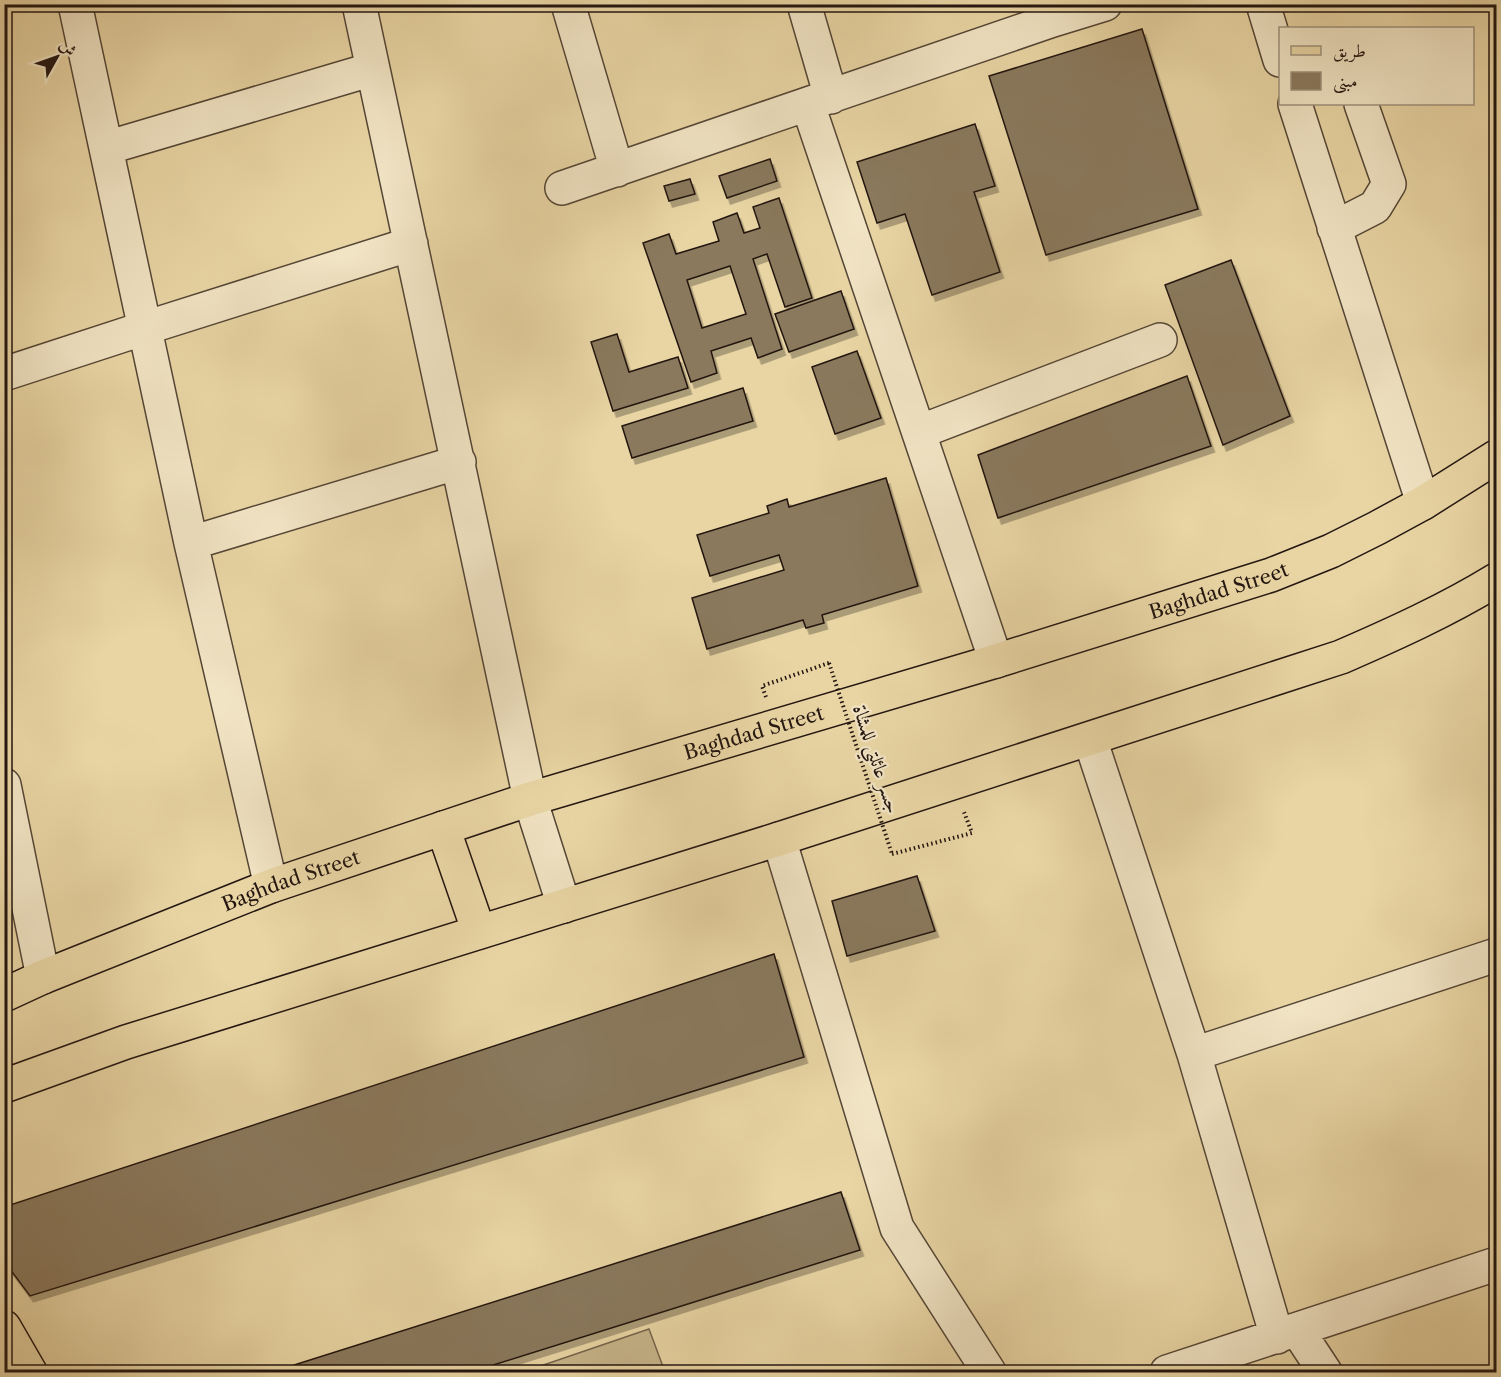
<svg xmlns="http://www.w3.org/2000/svg" width="1501" height="1377" font-family="'Libre Caslon Text',Amiri,serif">
	<defs>
		<filter id="shadow"><feDropShadow dx="3.5" dy="6" stdDeviation="0" flood-color="#0004"/></filter>
	</defs>
	<rect width="100%" height="100%" fill="#e9d5a4"/>
	<filter id="stains"><feTurbulence type="fractalNoise" baseFrequency=".00333" numOctaves="4"/><feColorMatrix values="0 0 0 0 .2 0 0 0 0 .09 0 0 0 0 .02 0 0 0 .5 -.17"/></filter>
	<radialGradient id="worn" r=".72"><stop offset=".6" stop-color="#630" stop-opacity="0"/><stop offset="1" stop-color="#630" stop-opacity=".3"/></radialGradient>
	<path fill="#c7b58b" stroke="#75664e" stroke-width="1.5" d="M649,1329L665,1372H523Z"/>
	<path fill="#8a795d" stroke="#231611" stroke-width="1.5" fill-rule="evenodd" filter="url(#shadow)" d="M1142,29L1198,209L1046,255L989,76Z
		M975,124L995,186L974,192L1000,272L932,295L905,214L877,223L857,162Z
		M770,159L777,181L727,198L719,176Z
		M690,179L695,194L669,201L664,186Z
		M779,198L812,298L785,307L767,254L753,259L782,349L758,358L751,338L711,351L717,373L691,382L643,243L669,234L676,254L719,241L713,222L737,213L744,233L760,228L753,207ZM730,266L746,314L702,328L687,280Z
		M1231,260L1290,416L1223,445L1165,285Z
		M841,291L854,329L789,352L775,314Z
		M617,334L629,372L678,357L688,388L613,411L591,342Z
		M857,351L881,418L835,434L812,367Z
		M1187,376L1211,446L998,518L978,455Z
		M743,388L753,421L632,458L622,426Z
		M886,478L918,586L822,615L824,623L806,628L803,620L707,649L692,598L784,570L779,555L710,576L697,535L769,513L767,506L787,499L789,507Z
		M917,876L935,931L847,956L832,901Z
		M774,954L804,1057L30,1296L4,1261V1207Z
		M841,1192L860,1250L471,1372H272Z"/>
	<g fill="none" stroke-linecap="round" stroke-linejoin="round">
		<defs>
			<path id="minor" d="M75,4L191,543L271,886
				M359,4L530,799L564,906
				M568,4L617,170
				M804,4L831,97
				M1263,4L1280,60
				M1295,104L1423,503
				M808,105L996,661
				M106,148L373,69
				M562,188L1053,20L1105,4
				M1334,228L1375,207L1389,184L1361,104
				M4,374L145,328L411,244
				M919,432L1160,340
				M191,543L459,462
				M1090,739L1194,1054L1277,1337
				M4,785L43,977
				M779,839L897,1228L989,1372
				M1194,1054L1496,955
				M1298,1331L1325,1372
				M1167,1372L1496,1264"/>
			<g id="major">
				<path d="M443,828L479,932"/>
				<path id="s1" d="M4,995L43,977L271,886L530,799L996,661L1271,575L1331,551L1377,528L1423,503L1496,457"/>
				<path d="M4,1086L126,1042L779,839L1341,657C1394,634 1447,610 1496,580"/>
				<path d="M4,1327L30,1372"/>
			</g>
		</defs>
		<use href="#minor" stroke="#544636" stroke-width="36"/>
		<use href="#major" stroke="#231611" stroke-width="36"/>
		<path stroke="#231611" stroke-width="4" stroke-dasharray="1.5 3" stroke-linecap="butt" d="M766,697L762,686L829,663
			M892,854L972,833L964,812"/>
		<use href="#minor" stroke="#f1e4c4" stroke-width="33"/>
		<use href="#major" stroke="#e9d5a4" stroke-width="33"/>
		<path stroke="#231611" stroke-width="4" stroke-dasharray="1.5 3" stroke-linecap="butt" d="M829,663L892,854"/>
	</g>
	<g text-anchor="middle" stroke-width="4.5" stroke-linejoin="round" paint-order="stroke">
		<g font-size="20" fill="#231611" stroke="#f1e4c4">
			<text dy="7" stroke="none"><textPath href="#s1" startOffset="1281">Baghdad Street</textPath></text>
			<text dy="7" stroke="none"><textPath href="#s1" startOffset="795">Baghdad Street</textPath></text>
			<text transform="translate(877 759) rotate(72)" y="7">جسر عائلتي للمشاة</text>
			<text dy="7" stroke="none"><textPath href="#s1" startOffset="309">Baghdad Street</textPath></text>
		</g>
	</g>
	<rect width="1501" height="1377" fill="none" stroke="#e9d5a4" stroke-width="24"/>
	<rect x="6" y="6" width="1489" height="1365" fill="none" stroke="#231611" stroke-width="3"/>
	<rect x="12" y="12" width="1477" height="1353" fill="none" stroke="#231611" stroke-width="1.5"/>
	<rect x="1279" y="27" width="195" height="78" fill="#f1e4c4" stroke="#9f927c" stroke-width="1.5"/>
	<rect x="1291" y="46" width="30" height="9" fill="#e9d5a4" stroke="#9f927c" stroke-width="1.5"/>
	<text x="1333" y="57" font-size="18" fill="#231611">طريق</text>
	<rect x="1291" y="72" width="30" height="18" fill="#8a795d" stroke="#9f927c" stroke-width="1.5"/>
	<text x="1333" y="87" font-size="18" fill="#231611">مبنى</text>
	<g transform="translate(57 57) rotate(50)" stroke="#f1e4c4" stroke-width="4.5" paint-order="stroke">
	<path d="M0-4.5L10 22L0 15L-10 22Z" fill="#231611"/>
	<text y="-9" font-size="16" font-weight="bold" text-anchor="middle" fill="#231611">ش</text>
	</g>
	<rect width="100%" height="100%" filter="url(#stains)"/>
	<rect width="100%" height="100%" fill="url(#worn)"/>
</svg>
